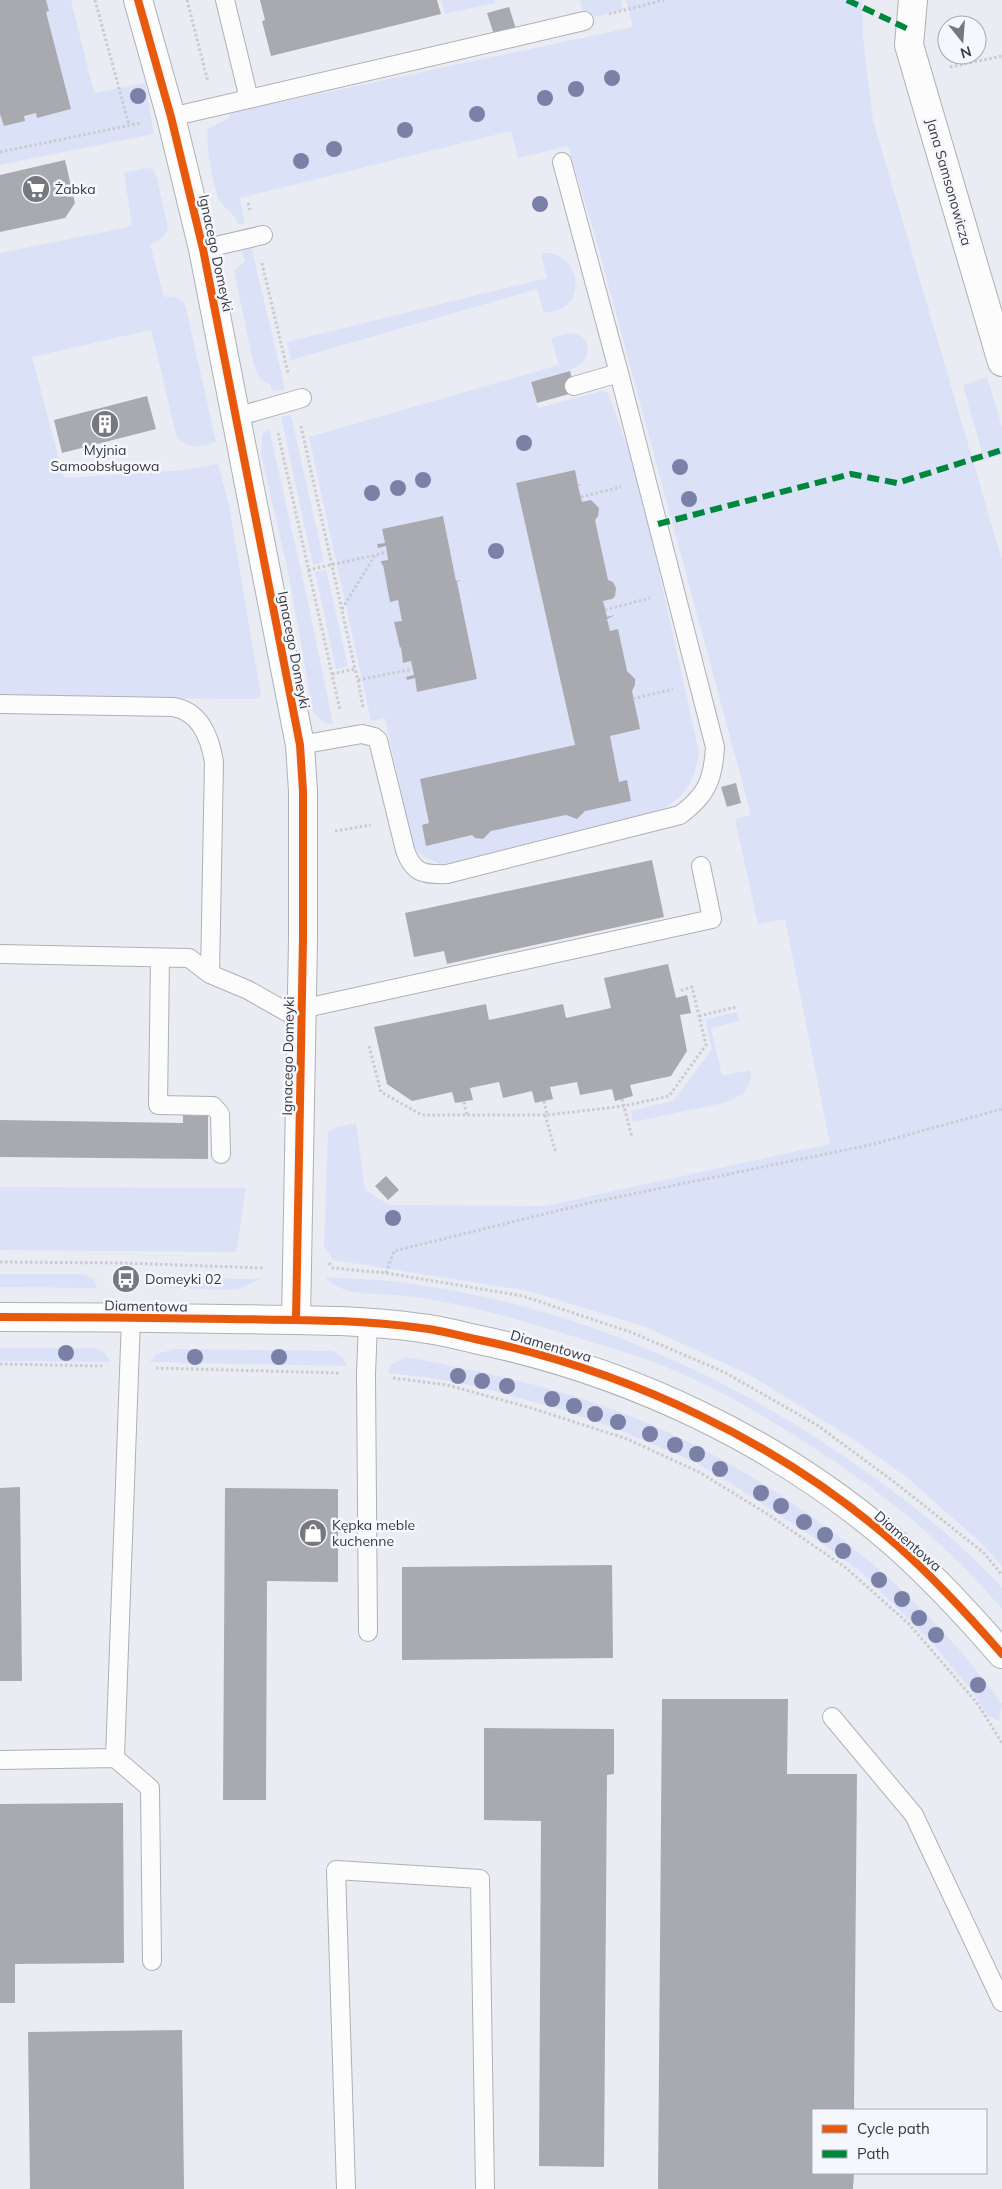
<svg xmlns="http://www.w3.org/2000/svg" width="1002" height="2189" font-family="Mulish,sans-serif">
	<rect width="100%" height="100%" fill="#eaecf4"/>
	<path fill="#dbe1f7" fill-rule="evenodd" d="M0,0H71L94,93L145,83L154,134L0,165Z
		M441,0H494L495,3L445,14Z
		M580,0H621L623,10L585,19Z
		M626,0H862L863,38L873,120L1002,560V1566L982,1544L910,1480L858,1442L750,1375L646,1327L529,1291L333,1260L324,1246L328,1132L336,1127L356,1123L365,1190L389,1205L545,1206L830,1144L785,919L758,924L735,819L751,815L596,239L568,146L518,158L511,131L240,198L245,223L238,224C235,213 228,212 221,203C214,195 205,141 208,129L229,118V111L272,104L633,27Z
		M145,168L153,169L156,175L168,227C165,238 160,240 150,244L164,297C174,296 178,296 185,304L216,442C200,448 190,449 177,438L151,330L32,357L64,478L184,470L218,464L229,506L261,696L253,699L0,697V253L132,226L124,173Z
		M251,246L285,389L272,391L270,384L261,380L254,366L234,271L245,261L241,248Z
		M541,253C563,251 578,268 575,289C574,294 573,300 569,303C563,310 552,311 544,313L537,289L291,360L287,342L547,278Z
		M569,333L579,335L586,341C598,371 548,375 530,382L538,408L602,391L607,392L609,396L637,473L699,752C694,785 684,799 654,813L442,865L424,857L413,847L385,718L371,721L309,437L559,365L551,338ZM443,516L456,581H460L457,582L460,597L471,595L460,598L464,613L467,614H464L477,679L418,692L415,678L407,680L406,677L414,675L411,661L403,663L401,647L400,648L394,623L402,621L398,600L390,601L383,565H382L381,561L388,560L386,546L377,544L385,543L382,529Z
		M987,377L1002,427V455L984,460L963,385Z
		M291,415L324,562L313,565L281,417Z
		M269,428L309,607L333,724H326L313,712L289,576L261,454L262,435Z
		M326,570L348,666L336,669L315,572Z
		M737,1012L739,1021L711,1028L722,1076L750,1070C754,1089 739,1098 723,1103L633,1122L631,1111L673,1101L712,1049L705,1019Z
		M0,1187L246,1188L236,1252L0,1250Z
		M0,1274H85L94,1280L97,1288L0,1287Z
		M325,1277C349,1279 374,1279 398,1282C569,1303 733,1375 872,1476C919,1510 963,1545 1002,1588V1609C948,1545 882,1491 811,1446C757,1411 702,1379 642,1358C629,1353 615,1349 601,1345C537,1325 473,1304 406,1296C380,1292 344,1299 325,1277Z
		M159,1278L261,1279L238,1289L227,1290L157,1287Z
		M0,1348H94L104,1352L111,1362L0,1361Z
		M175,1349L333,1351L343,1358L347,1366L150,1362L156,1354Z
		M407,1357C475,1370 547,1385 612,1409C759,1463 911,1575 1002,1704L999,1721L988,1716L972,1691L935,1646L861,1572L816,1539L721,1477L695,1462L619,1430L563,1410L475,1386L432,1378L388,1373L390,1365Z"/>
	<path fill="#a9aab0" d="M0,0H46L49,11L46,12L71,109L37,118L36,113L24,116L25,121L4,126L0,114Z
		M260,0H437L441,14L271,56L262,21L265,20Z
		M509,7L516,29L494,35L487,13Z
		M65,160L75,203L65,218L0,232V175Z
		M570,371L576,392L537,403L531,382Z
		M147,396L156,429L62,453L54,420Z
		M575,470L578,485L582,484L578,486L582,502L591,500L599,508L598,516L595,520L608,580L613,582L616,588L615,596L612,599L603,601L607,617L615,615L607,619L610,631L618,629L627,671L635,679V685L632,691L640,729L610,736L619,782L627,780L631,801L585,811L577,819L566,815L491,831L483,839L475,838L472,835L426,846L422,825L429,823L420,779L575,745L516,483Z
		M443,516L456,581L461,580L457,582L477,679L417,692L415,678L407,680L406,677L414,675L411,661L403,663L401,647L400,648L394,622L402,621L398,600L390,602L383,565H382L381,561L388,560L386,546L378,548L377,544L385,543L382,529Z
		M736,783L741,803L727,807L721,787Z
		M652,860L664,917L447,964L444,951L414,957L405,913Z
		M668,964L676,998L687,995L691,1013L680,1015L687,1051L671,1076L630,1085L633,1096L615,1101L612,1089L580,1095L577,1082L550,1087L553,1099L535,1103L532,1091L503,1098L499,1082L470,1088L473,1100L455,1103L452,1092L412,1101L387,1084L374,1027L486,1004L489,1020L563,1004L566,1018L611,1008L604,978Z
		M183,1115L208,1116V1159L0,1157V1120L183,1123Z
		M386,1176L399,1190L388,1200L375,1186Z
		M20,1487L22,1681H0V1488Z
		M225,1488L338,1489V1582L267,1581L266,1800H223Z
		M612,1565L613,1658L402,1660V1567Z
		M662,1699H788L787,1774H857L854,2110H813V2173H854L853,2189H658Z
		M484,1728L614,1729V1774L607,1775L604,2167L539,2166L541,1821L484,1820Z
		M123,1803L124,1963L15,1964V2003H0V1804Z
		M182,2030L184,2189H30L28,2032Z"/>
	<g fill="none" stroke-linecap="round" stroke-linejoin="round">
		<defs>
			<path id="service" d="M225,0L249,99
				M171,117L584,21
				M203,249L263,235
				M574,386L619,373
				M236,417L302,398
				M0,704L173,707C200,711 210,738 214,762L210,974
				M300,745L362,734L374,737L378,740L405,850C413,873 423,875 447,874L680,815C707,795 713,780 715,747L619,373L562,162
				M0,954L189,958L210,974L248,990L301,1020
				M160,958L158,1105L213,1106L220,1114L221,1154
				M301,1009L712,919L701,866
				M368,1323L366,1374L368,1632
				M832,1717L914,1815L1002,2002
				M115,1758L150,1788L152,1961
				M0,1760L115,1758L131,1318
				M346,2189L336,1870L480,1879L485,2189"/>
			<path id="minor" d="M138,0L171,117L203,249L300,745L303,791V939L296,1320
				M913,0L909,45L1002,362"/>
			<path id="tertiary" d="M0,1317C76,1317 151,1318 227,1319C292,1320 357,1319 421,1328C439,1330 457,1335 475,1339C629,1371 780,1442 898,1546C935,1579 969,1616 1002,1654"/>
		</defs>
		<use href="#service" stroke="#afb0b6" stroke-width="20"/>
		<use href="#minor" stroke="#afb0b6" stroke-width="30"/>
		<use href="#tertiary" stroke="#afb0b6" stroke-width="30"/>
		<path stroke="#cacacf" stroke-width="3" stroke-dasharray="2.5 2.5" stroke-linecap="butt" d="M95,0L129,125
			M187,0L208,82
			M609,14L664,0
			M950,67L1002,56
			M0,152L141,123
			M248,203L250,210
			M262,263L288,373
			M301,426L355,669
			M278,433L340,710
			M581,497L621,487
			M308,570L375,555
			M342,609L375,555L387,552
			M605,610L650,598
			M332,674L355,669L358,680L413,669
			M358,680L363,707
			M633,699L673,689
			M335,831L371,825
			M699,1016L736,1007
			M369,1046L381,1092L422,1115H547L624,1106L669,1096L706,1045L692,987L679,991
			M622,1099L632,1137
			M544,1101L547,1115
			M464,1102L467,1115
			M545,1115L556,1153
			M0,1262L124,1263L264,1268
			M329,1263L333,1268L386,1273L523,1296L633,1333L724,1372L817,1425L893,1481L984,1553L1002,1575
			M386,1273L394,1251L589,1203L874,1144L1002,1109
			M0,1364L102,1366
			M156,1368L339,1373
			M393,1378L447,1385L531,1408L627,1439L699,1472L769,1515L846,1568L909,1624L977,1703L1002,1743"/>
		<use href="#service" stroke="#fcfcfd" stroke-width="18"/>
		<use href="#minor" stroke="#fcfcfd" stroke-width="28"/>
		<use href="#tertiary" stroke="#fcfcfd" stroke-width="28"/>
		<path stroke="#00873e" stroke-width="6" stroke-dasharray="12 6" stroke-linecap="butt" d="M847,0L910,30
			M658,524L851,474L897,483L1002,450"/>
		<defs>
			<path id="cycleway" d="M138,0L171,117L203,249L300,745L303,791V939L296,1320
				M0,1317C76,1317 151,1318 227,1319C292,1320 357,1319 421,1328C439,1330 457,1335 475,1339C629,1371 780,1442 898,1546C935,1579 969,1616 1002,1654"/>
		</defs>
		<use href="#cycleway" stroke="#f5f7fd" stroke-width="11"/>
		<use href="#cycleway" stroke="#e8590c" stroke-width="8"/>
	</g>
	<g fill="#7b80a7">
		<circle cx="612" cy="78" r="8"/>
		<circle cx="576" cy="89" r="8"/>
		<circle cx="138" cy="96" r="8"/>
		<circle cx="545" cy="98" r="8"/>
		<circle cx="477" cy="114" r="8"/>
		<circle cx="405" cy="130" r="8"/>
		<circle cx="334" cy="149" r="8"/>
		<circle cx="301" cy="161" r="8"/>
		<circle cx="540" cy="204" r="8"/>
		<circle cx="524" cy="443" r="8"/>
		<circle cx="680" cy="467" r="8"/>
		<circle cx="423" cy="480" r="8"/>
		<circle cx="398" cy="488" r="8"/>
		<circle cx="372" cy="493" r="8"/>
		<circle cx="689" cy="499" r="8"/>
		<circle cx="496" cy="551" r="8"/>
		<circle cx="393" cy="1218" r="8"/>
		<circle cx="66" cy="1353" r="8"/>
		<circle cx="195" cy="1357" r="8"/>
		<circle cx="279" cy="1357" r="8"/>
		<circle cx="458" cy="1376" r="8"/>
		<circle cx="482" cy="1381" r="8"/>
		<circle cx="507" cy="1386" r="8"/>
		<circle cx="552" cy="1399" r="8"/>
		<circle cx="574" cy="1406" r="8"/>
		<circle cx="595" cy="1414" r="8"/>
		<circle cx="618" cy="1422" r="8"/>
		<circle cx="650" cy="1434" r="8"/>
		<circle cx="675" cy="1445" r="8"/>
		<circle cx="697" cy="1454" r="8"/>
		<circle cx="720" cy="1469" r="8"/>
		<circle cx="761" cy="1493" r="8"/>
		<circle cx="781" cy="1506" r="8"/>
		<circle cx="804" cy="1522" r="8"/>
		<circle cx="825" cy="1535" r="8"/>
		<circle cx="843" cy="1551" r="8"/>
		<circle cx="879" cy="1580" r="8"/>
		<circle cx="902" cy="1599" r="8"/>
		<circle cx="919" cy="1618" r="8"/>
		<circle cx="936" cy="1635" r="8"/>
		<circle cx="978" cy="1685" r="8"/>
	</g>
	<defs>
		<symbol id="supermarket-disc" viewBox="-11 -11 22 22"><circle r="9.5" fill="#76787e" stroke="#f5f7fd"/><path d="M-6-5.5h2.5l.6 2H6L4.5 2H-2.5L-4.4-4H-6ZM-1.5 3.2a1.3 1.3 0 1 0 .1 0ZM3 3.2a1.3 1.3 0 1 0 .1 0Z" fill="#fff"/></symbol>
		<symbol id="building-disc" viewBox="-11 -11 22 22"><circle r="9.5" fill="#76787e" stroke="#f5f7fd"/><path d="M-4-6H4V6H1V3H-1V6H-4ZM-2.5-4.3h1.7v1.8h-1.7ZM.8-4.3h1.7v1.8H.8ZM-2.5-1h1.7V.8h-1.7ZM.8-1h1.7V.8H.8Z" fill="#fff"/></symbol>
		<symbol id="bus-disc" viewBox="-11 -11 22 22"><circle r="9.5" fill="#76787e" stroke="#f5f7fd"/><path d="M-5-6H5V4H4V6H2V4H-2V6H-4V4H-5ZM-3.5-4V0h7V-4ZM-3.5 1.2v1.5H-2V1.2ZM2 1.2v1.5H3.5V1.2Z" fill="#fff"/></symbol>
		<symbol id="shop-disc" viewBox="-11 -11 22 22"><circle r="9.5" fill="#76787e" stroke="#f5f7fd"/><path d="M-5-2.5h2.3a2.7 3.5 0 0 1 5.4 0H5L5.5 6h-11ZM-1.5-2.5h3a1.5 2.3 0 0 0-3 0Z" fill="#fff"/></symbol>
	</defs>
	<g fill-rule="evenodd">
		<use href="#supermarket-disc" x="20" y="173" width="32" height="32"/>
		<use href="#building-disc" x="89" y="408" width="32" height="32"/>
		<use href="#bus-disc" x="110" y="1263" width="32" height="32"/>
		<use href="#shop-disc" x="297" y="1517" width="32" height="32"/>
	</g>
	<g text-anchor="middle" stroke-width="5" stroke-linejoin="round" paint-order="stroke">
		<g font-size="14" fill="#37393f" stroke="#f5f7fd">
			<text transform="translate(949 182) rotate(74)" y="5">Jana Samsonowicza</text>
			<text transform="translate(216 253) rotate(78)" y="5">Ignacego Domeyki</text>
			<text transform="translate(294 650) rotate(79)" y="5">Ignacego Domeyki</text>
			<text transform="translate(288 1056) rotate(-89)" y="5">Ignacego Domeyki</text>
			<text transform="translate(146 1306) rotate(1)" y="5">Diamentowa</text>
			<text transform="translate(551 1346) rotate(16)" y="5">Diamentowa</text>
			<text transform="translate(908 1541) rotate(41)" y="5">Diamentowa</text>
		</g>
		<g font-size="14" fill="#37393f" stroke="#f5f7fd" text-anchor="start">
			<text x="55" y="194">Żabka</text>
			<text x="105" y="455" text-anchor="middle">Myjnia<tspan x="105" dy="16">Samoobsługowa</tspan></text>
			<text x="145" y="1284">Domeyki 02</text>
			<text x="332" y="1530">Kępka meble<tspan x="332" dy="16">kuchenne</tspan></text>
		</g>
	</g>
	<rect x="812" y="2109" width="175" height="65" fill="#f5f7fd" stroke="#a9abb1"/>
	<rect x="822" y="2125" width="25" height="8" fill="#e8590c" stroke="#a9abb1"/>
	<text x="857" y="2134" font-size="15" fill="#37393f">Cycle path</text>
	<rect x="822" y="2150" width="25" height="8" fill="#00873e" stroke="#a9abb1"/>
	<text x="857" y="2159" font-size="15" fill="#37393f">Path</text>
	<g transform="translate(962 40) rotate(163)"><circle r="24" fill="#f5f7fd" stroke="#a9abb1"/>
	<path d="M0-4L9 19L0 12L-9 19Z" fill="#76787e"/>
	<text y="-8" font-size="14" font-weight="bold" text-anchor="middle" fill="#37393f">N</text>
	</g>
</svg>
